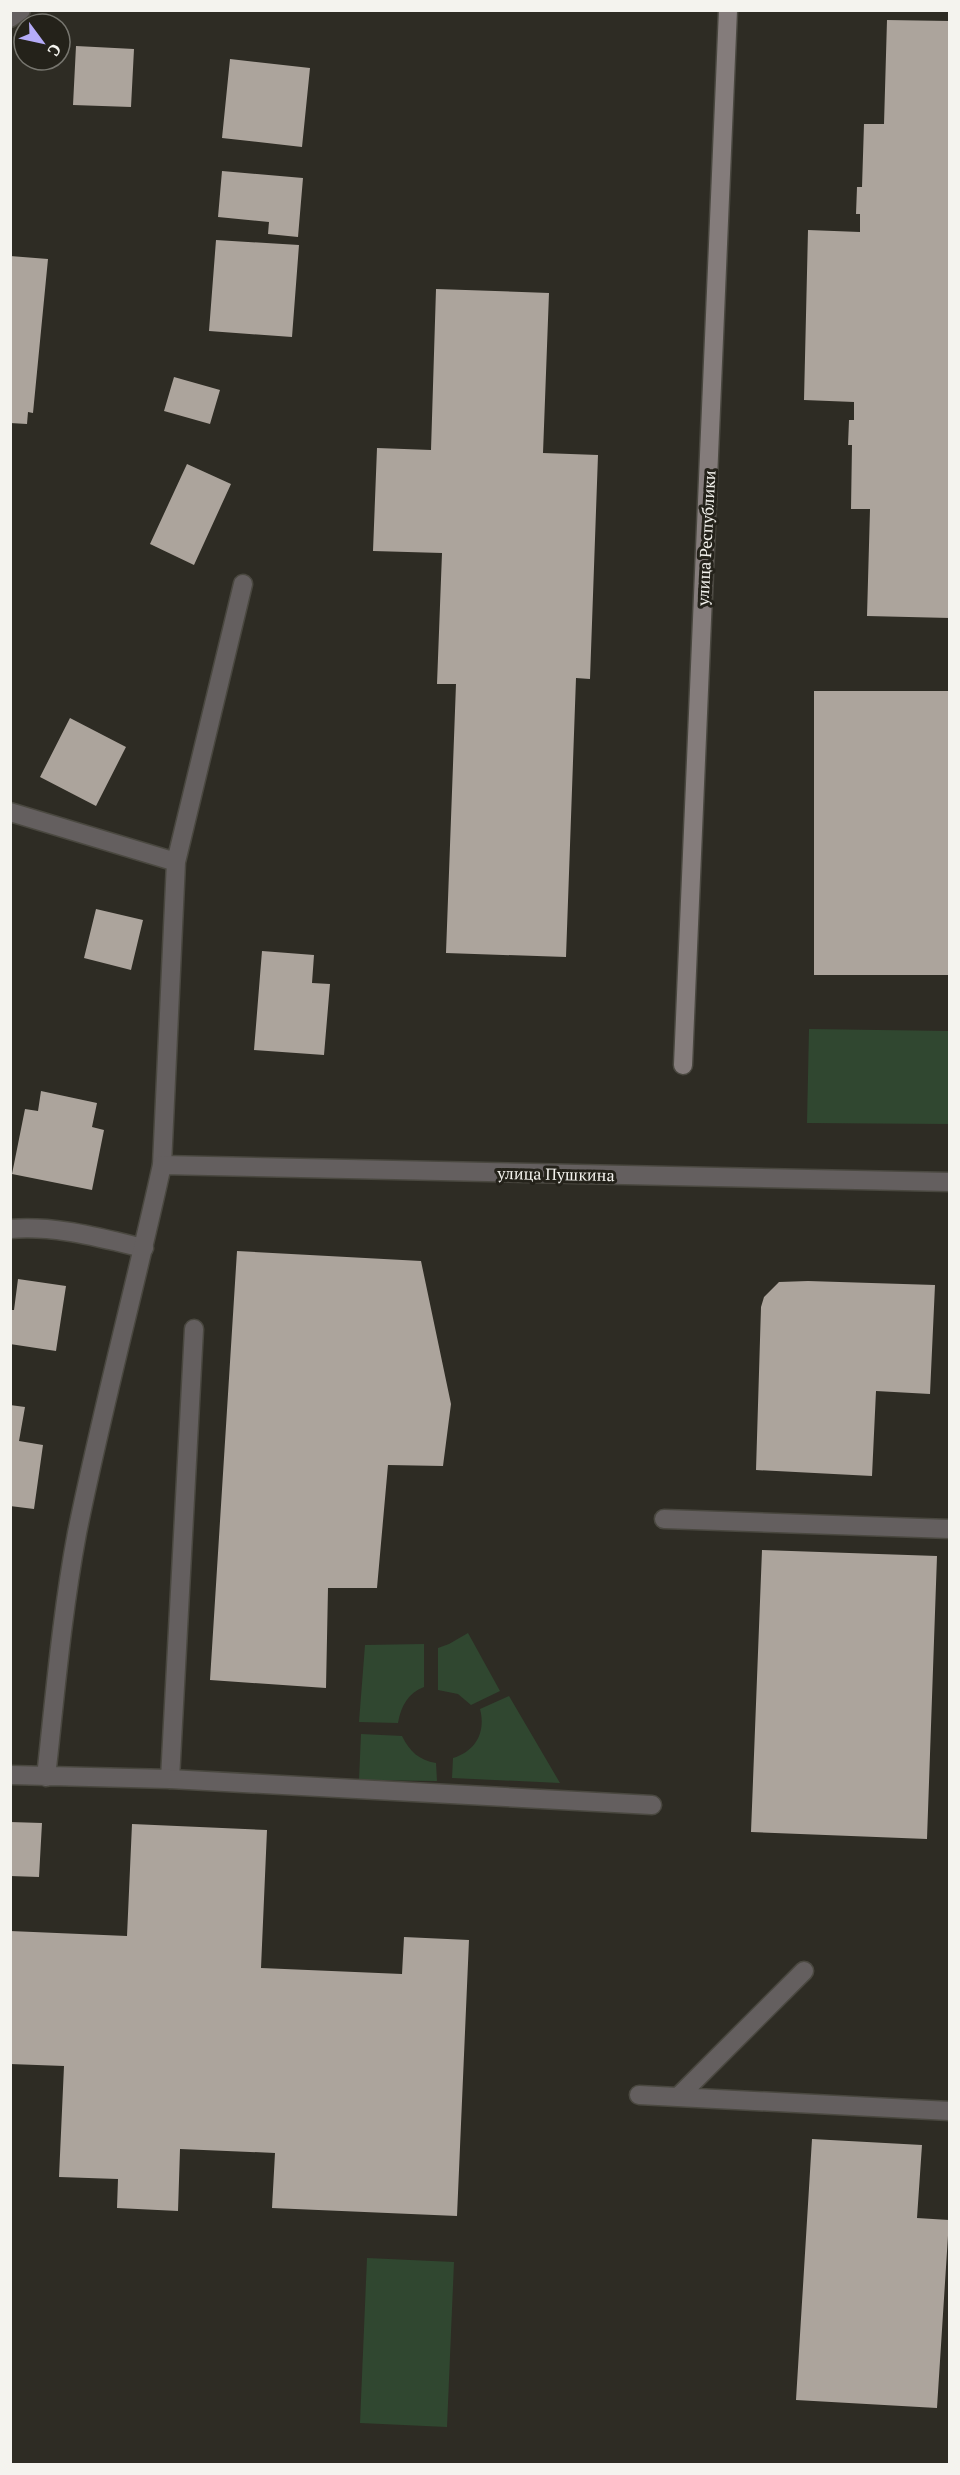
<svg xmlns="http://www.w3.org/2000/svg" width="960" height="2475" font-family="'PT Serif',serif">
	<rect width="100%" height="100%" fill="#2e2c24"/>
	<path fill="#304730" d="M809,1029L949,1031V1124L807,1123Z
		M468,1633L500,1691L471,1705L458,1694L438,1690V1648L449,1644Z
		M424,1644V1687C408,1693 401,1706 398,1723L359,1722L365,1645Z
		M509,1696L560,1783L452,1778L453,1758C476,1751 486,1732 480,1709Z
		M361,1734L402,1736C410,1752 419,1760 436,1763L437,1781L359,1780Z
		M367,2258L454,2262L447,2427L360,2423Z"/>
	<path fill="#aca49c" d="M887,20L950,21V618L867,616L870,509H851L852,445H848L849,420H854V402L804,400L808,230L860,232V214H856L857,187H862L864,124H884Z
		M76,46L134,49L131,107L73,105Z
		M230,59L310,68L302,147L222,138Z
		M222,171L303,178L298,237L268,234L269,222L218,217Z
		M216,240L299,245L292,337L209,331Z
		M10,256L48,259L33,413L28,412L27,424L10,423Z
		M436,289L549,293L543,453L598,455L590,679L576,678L566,957L446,953L456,684H437L442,553L373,551L377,448L431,450Z
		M174,377L220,390L210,424L164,411Z
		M187,464L231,484L194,565L150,544Z
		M814,691H950V975H814Z
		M70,718L126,747L96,806L40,777Z
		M96,909L143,920L131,970L84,958Z
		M262,951L314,955L312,983L330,984L324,1055L254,1050Z
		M41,1091L97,1103L92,1127L104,1130L92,1190L12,1174L25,1109L38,1111Z
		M237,1251L421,1261L451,1404L443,1466L388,1465L377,1588H328L326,1688L210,1680Z
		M18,1279L66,1286L56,1351L10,1344V1310H14Z
		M808,1281L935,1285L930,1394L876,1391L872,1476L756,1470L761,1307L764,1297L779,1282Z
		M10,1405L25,1407L19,1441L43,1445L34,1509L10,1506Z
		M762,1550L937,1556L927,1839L751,1832Z
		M10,1822L42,1823L39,1877L10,1876Z
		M132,1824L267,1830L261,1968L402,1974L404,1937L469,1940L457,2216L272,2208L275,2153L180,2149L178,2211L117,2208L118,2179L59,2177L64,2066L10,2064V1931L127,1936Z
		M812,2139L922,2145L917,2218L949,2220L937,2408L796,2400Z"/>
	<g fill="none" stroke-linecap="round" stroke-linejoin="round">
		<defs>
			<path id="lane" d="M10,812L176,862L162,1165
				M176,862L243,584
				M10,1229C56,1225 100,1238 144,1248
				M664,1519L950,1529
				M170,1779L194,1329
				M639,2095L950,2111
				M679,2096L804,1971"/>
			<path id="street" d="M10,18L21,10
				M10,1775L170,1779L652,1805
				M46,1777C55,1695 62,1613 77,1533C102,1409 135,1288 162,1165L950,1182"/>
			<path id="secondary" d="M683,1065L728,10"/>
		</defs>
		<use href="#lane" stroke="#4a4840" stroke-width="21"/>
		<use href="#street" stroke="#4a4840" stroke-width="21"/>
		<use href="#secondary" stroke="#4a4840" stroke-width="21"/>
		<use href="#lane" stroke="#645f5f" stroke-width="18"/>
		<use href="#street" stroke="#645f5f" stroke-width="18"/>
		<use href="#secondary" stroke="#847c7b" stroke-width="18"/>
	</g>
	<g text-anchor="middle" stroke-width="6" stroke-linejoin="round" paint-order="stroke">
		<g font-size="16" fill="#f4f3ee" stroke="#24221a">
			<text transform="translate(706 538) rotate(-87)" y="6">улица Республики</text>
			<text transform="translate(556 1174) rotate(1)" y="6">улица Пушкина</text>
		</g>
	</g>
	<rect width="960" height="2475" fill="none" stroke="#f4f3ee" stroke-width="24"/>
	<g transform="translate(42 42) rotate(123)"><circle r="28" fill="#24221a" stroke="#77766f" stroke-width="1.5"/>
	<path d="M0-4.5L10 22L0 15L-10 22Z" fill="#b5acf8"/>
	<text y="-9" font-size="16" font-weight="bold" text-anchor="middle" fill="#f4f3ee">С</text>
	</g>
</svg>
